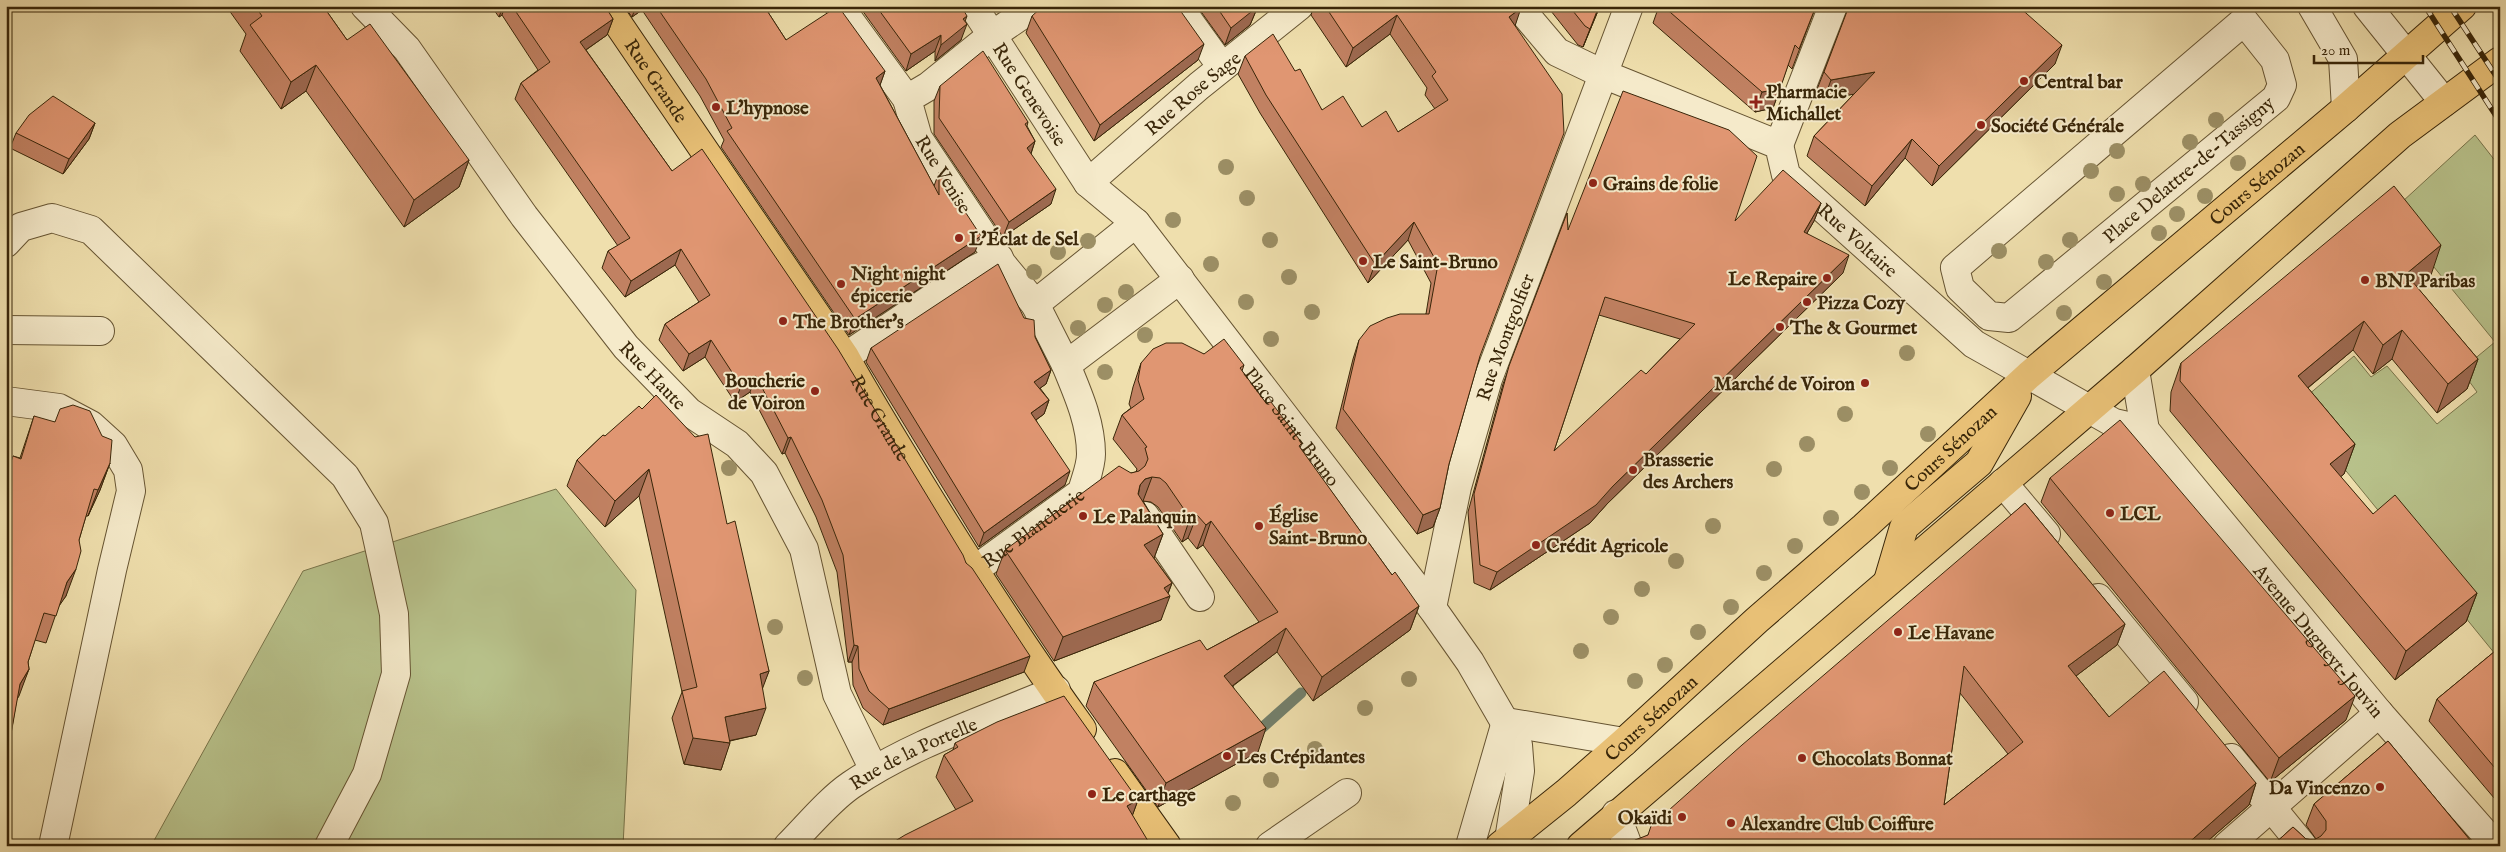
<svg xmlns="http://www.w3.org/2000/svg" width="2506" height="852" font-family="'IM FELL English',serif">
	<rect width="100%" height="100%" fill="#efdfad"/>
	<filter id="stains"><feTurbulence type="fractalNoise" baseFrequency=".004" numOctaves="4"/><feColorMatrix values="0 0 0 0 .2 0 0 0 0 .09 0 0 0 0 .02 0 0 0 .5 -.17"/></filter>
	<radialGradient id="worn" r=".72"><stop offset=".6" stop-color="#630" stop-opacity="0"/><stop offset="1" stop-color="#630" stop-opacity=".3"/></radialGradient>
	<path fill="#b8c28b" stroke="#78744a" d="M2475,135L2500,167V660L2294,407L2354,356L2371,377L2387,366L2437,424L2477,392L2461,370L2495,342L2390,213Z
		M556,489L636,590L623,846H151L303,571Z"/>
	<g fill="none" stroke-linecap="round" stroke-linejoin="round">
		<path stroke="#73806c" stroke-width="11" d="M1254,735L1301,693"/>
		<defs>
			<g id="minor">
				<path id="s1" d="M365,6L407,49L524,216L626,347L689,412L737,444L764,473L804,549L837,694L874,770"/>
				<path d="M839,6L907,99"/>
				<path id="s2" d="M973,6L1088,183L1136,223L1432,608L1470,662L1518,745L1520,771L1508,846"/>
				<path d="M1178,6L1222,67"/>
				<path id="s3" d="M1518,6L1557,52L1603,74L1779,145L1786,175L1974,344L2114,423L2145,430"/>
				<path d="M2312,6L2343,59L2346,108"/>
				<path d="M2367,6L2444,102"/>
				<path d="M2244,21L2275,60L2282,85L2276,98L2009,318L1989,316L1960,288L1955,268Z"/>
				<path d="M1779,145L1833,6"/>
				<path id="s4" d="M1088,183L1199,86L1299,6"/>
				<path d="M1136,223L1035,304L1066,365L1180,279"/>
				<path d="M6,243L21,227L52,218L91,230L345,476L374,523L394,614L396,674L367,774L329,846"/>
				<path d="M1035,304L1002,264L918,138L907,99L929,86L991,36L1035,6"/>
				<path d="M6,330L100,331"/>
				<path d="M845,357L974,270L999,258"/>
				<path id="s5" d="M2135,370L2145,430L2379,713L2496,846"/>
				<path d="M6,401L59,408L91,425L113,445L128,470L131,491L112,570L53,846"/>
				<path d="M2003,483L2046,534"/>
				<path d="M1145,516L1200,597"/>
				<path id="s6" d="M973,571L1082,492C1085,480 1091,467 1091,454C1091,423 1078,394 1066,365"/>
				<path d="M2098,598L2184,702"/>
				<path id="s7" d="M1432,608L1457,487L1488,379L1629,6"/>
				<path d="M1506,722L1624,742"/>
				<path d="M2231,758L2303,846"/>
				<path d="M1616,814L1628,846"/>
				<path id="s8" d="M788,846C807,827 829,800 851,785C914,742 987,720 1056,690"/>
				<path d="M1270,846L1347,793"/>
				<path d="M1470,846L1506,722"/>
				<path d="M2227,846L2379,713"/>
			</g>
			<g id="major">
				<path id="s9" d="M606,6L845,357C869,401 895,442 921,485C972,568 1025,650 1082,729"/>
				<path d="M1888,581L1904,527L1979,463L2017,396"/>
				<path d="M1115,773L1167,846"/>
				<path id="s10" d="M1500,846L1566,793L1624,742L1757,620L1864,527L2029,375L2346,108L2462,6"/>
				<path d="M1581,846L2135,370L2400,135L2500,61"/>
			</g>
		</defs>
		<use href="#minor" stroke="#665432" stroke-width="30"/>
		<use href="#major" stroke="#392609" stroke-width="30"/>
		<use href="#minor" stroke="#f5eaca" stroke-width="28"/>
		<use href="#major" stroke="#e8c076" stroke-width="28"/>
		<defs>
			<path id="rail" d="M2425,6L2500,122
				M2450,6L2500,82"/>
		</defs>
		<use href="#rail" stroke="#392609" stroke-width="5.5"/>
		<use href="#rail" stroke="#f5eaca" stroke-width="4" stroke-dasharray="11" stroke-linecap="butt"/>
	</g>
	<g fill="#9c8f65">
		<circle cx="2216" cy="120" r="8"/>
		<circle cx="2190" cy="142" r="8"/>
		<circle cx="2117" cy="151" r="8"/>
		<circle cx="2238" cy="163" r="8"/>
		<circle cx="1226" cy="167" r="8"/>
		<circle cx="2091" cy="171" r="8"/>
		<circle cx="2143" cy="184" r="8"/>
		<circle cx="2117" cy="194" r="8"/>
		<circle cx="2205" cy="196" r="8"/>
		<circle cx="1247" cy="198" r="8"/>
		<circle cx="2177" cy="214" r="8"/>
		<circle cx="1173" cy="220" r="8"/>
		<circle cx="2159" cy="233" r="8"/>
		<circle cx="1270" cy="240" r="8"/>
		<circle cx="2070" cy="240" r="8"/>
		<circle cx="1088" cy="241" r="8"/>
		<circle cx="1999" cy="251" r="8"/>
		<circle cx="1058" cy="252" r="8"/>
		<circle cx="2046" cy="262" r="8"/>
		<circle cx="1211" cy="264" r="8"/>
		<circle cx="1034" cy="272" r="8"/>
		<circle cx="1289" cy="277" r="8"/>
		<circle cx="2104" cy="282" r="8"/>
		<circle cx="1126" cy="292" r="8"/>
		<circle cx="1246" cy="302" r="8"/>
		<circle cx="1105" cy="305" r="8"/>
		<circle cx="1312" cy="312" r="8"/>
		<circle cx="2064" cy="313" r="8"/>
		<circle cx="1078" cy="328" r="8"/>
		<circle cx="1145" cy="335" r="8"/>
		<circle cx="1271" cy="339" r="8"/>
		<circle cx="1907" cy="353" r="8"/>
		<circle cx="1105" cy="372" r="8"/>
		<circle cx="1845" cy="414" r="8"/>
		<circle cx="1928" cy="434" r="8"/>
		<circle cx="1807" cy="444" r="8"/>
		<circle cx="729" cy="468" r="8"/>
		<circle cx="1890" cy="468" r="8"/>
		<circle cx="1774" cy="469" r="8"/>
		<circle cx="1862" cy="492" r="8"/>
		<circle cx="1831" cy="518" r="8"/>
		<circle cx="1713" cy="526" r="8"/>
		<circle cx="1795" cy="546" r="8"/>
		<circle cx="1676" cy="561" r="8"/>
		<circle cx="1764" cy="573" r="8"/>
		<circle cx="1642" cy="589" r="8"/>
		<circle cx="1731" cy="607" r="8"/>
		<circle cx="1611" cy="617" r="8"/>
		<circle cx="775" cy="627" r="8"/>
		<circle cx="1698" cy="632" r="8"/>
		<circle cx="1581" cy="651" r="8"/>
		<circle cx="1665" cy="665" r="8"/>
		<circle cx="805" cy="678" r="8"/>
		<circle cx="1409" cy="679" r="8"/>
		<circle cx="1635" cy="681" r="8"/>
		<circle cx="1365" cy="708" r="8"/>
		<circle cx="1315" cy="749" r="8"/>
		<circle cx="1271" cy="780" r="8"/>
		<circle cx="1233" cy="803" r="8"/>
	</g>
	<path fill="#c18162" stroke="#392609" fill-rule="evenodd" d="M226,6H323L347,40L469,160L459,187L404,227L306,91L281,109L240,51L246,34Z
		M491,6H605L613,19L607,35L586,50L672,171L966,563L1024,672L883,725L863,708L853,685L852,662H848L837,572L816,517L785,453L782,454L750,392L735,402L705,357L683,371L659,340L665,324L699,302L675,265L625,297L602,268L608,251L618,246L515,99L521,83L538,70L502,15L499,17Z
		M624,6H764L786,40L885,71L880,85L934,186L939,172L975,252L849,335L721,147L724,140L700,96L642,10L632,17Z
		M859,6H961L965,22L961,40L935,61V51L906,71Z
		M1197,6H1258L1250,25L1225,45Z
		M1314,6H1520L1515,25L1479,359L1449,464L1440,508L1433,527L1417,534L1336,428L1353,359L1359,340L1426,314L1431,283L1408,240L1368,283L1260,113L1238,74L1245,56L1295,71L1322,110L1362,127L1398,132L1435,109L1425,95L1427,88L1390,34L1346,67L1311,15Z
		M1547,6H1600L1583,47L1578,45Z
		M1659,6H1816L1792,69L1788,65L1773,108L1755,112L1653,23Z
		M1848,6H2018L2055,64L1932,186L1905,158L1865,206L1807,156L1814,136L1854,94L1824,99L1816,92L1848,10Z
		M1032,16L1198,60L1094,141L1026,33Z
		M940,86L1028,122L1027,126L1035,141L1031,154L1051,204L1003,237L934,134V101Z
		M95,123L89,139L63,174L10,148L16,133Z
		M1821,203L1814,221L1807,233L1843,273L1607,504L1590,523L1490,590L1474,583L1468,512L1503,384L1567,213L1568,230L1735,221ZM1599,315L1680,339L1646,374L1554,451Z
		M2431,275L2416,286L2478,359L2467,389L2437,413L2392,359L2373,374L2353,350L2308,388L2355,444L2344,474L2340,477L2373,514L2477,593L2466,622L2395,680L2170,411L2171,392L2181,363Z
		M1024,318L1035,337L1051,370L1046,384L1040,388L1049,400L1044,414L1036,420L1065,485L979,547L866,362L871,348Z
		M1204,354L1244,365L1242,371L1266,403L1302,443L1300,448L1392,575L1419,606L1410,630L1313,701L1277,652L1233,686L1258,752L1158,807L1086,706L1094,682L1207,650L1259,622L1203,545L1197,549L1188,538L1182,542L1158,507L1151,502L1143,501L1163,534L1154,558L1172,583L1168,594L1161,620L1054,661L996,574L1005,550L1131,473L1136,472L1137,469L1113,439L1122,415L1131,408L1129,404L1133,387L1141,363Z
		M34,416L110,463L100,490L88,516H86L79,540L66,596L59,605L46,643L35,640L28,662L29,669L17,698L6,762V475L13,456L20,458Z
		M603,435L727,524L769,671L762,688L756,735L730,741L721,770L684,764L672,718L682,692L639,496L605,527L567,486L577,460Z
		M2050,478L2346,720L2270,782L2041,502Z
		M2025,503L2125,624L2117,645L2076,676L2109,717L2256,783L2249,805L2202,846H1628L1648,835ZM1960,693L2008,754L1944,805Z
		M2500,647V805L2429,721L2437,699Z
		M2388,741L2475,846H2272L2293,827L2306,839L2314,840L2316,839L2306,825L2314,804Z
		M955,743L1138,800L1132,816L956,810L936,777L944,755L953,750Z"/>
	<path fill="#9d6950" stroke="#392609" d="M503,6H505L502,15L499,17Z
		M636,6H643L642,10L632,17Z
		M1254,6H1258L1250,25L1225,45L1231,28Z
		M1599,6H1600L1583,47L1590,29Z
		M1521,8L1515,26L1509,17Z
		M1397,15L1390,34L1346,67L1353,48Z
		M967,16L963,27L967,24L961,40L935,61L941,45L963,19Z
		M613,19L607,35L574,58L580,42Z
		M941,35L935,51L906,71L911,54Z
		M1204,44L1198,60L1094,141L1100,125Z
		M2062,45L2055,64L1932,186L1939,166Z
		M316,65L306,91L281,109L291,82Z
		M885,71L879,88L876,78Z
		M1875,72L1868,92L1824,99L1831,80Z
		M1780,89L1773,108L1755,112L1762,92Z
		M95,123L89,139L63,174L69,159Z
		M1912,139L1905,158L1865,206L1872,186Z
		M1035,141L1030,156L1027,148Z
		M469,160L459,187L404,227L414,200Z
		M1056,189L1051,204L1003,237L1009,222Z
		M1821,203L1814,221L1797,250L1804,232Z
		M1414,222L1408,240L1368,283L1375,264Z
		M981,236L975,252L849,335L855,319Z
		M2441,245L2431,275L2395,303L2406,274Z
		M681,249L675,265L625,297L631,281Z
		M1849,255L1843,273L1607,504L1590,523L1490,590L1497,572L1613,486Z
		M2364,321L2353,350L2287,405L2298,376Z
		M2402,330L2392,359L2373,374L2383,345Z
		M711,340L705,357L683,371L689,354Z
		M2478,359L2467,389L2437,413L2448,384Z
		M1051,370L1046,384L1029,396L1034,382Z
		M756,376L750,392L735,402L741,386Z
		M1049,400L1044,414L1026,427L1031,413Z
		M791,437L785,453L782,454L788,438Z
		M2355,444L2344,474L2319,494L2330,464Z
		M110,463L100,490L88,516L98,490Z
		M649,469L639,496L605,527L615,501Z
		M1070,471L1065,485L979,547L984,533Z
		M1152,477L1143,501L1137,503L1140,485L1145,479Z
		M1440,508L1433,527L1417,534L1423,515Z
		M1197,515L1188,538L1182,542L1190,518Z
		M1211,521L1203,545L1197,549L1206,525Z
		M1163,534L1154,558L1135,568L1144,545Z
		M76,569L66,596L57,609L67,582Z
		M1172,583L1166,598L1170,596L1161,620L1054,661L1063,637L1164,588Z
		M2477,593L2466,622L2395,680L2406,651Z
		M1419,606L1410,630L1313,701L1322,677Z
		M2125,624L2117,645L2060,688L2068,666Z
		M1286,628L1277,652L1215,699L1224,676Z
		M854,645L858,646L852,662H848Z
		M1030,656L1024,672L883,725L889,709Z
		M29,669L19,696L10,711L20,684Z
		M769,671L759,698L760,674Z
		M2355,696L2346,720L2270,782L2279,758Z
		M766,708L756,735L723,742L730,743L721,770L684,764L693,738L725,717Z
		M1266,728L1258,752L1158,807L1166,783Z
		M2256,783L2249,805L2202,846H2185Z
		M1138,800L1130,822L1127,806Z"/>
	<path fill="#e09672" stroke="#392609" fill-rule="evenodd" d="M255,6H323L347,40L370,24L469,160L414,200L316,65L291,82L250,25L262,16Z
		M512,6H605L613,19L580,42L672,171L702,149L838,349L963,555L966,563L972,568L1030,656L889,709L869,691L859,669L858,646L854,645L843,555L822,500L791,437L788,438L756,376L741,386L711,340L689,354L665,324L710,295L681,249L631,281L608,251L630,238L521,83L550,62Z
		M656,6H764L786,40L838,6L885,71L876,78L939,195V172L981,236L855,319L727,131L732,128L706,79Z
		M876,6H961L967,16L963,19L967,24L941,45V35L911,54Z
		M1043,6H1177L1204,44L1100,125L1032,16Z
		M1216,6H1255L1256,8L1231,28Z
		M1325,6H1520L1521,8L1509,17L1562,94L1564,133L1480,356L1449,464L1440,508L1423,515L1343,409L1359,340L1370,326L1387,318L1400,314H1429L1438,264L1414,222L1375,264L1266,95L1245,56L1273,34L1295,71L1300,69L1322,110L1343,96L1362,127L1386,111L1398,132L1448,100L1432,76L1436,72L1397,15L1353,48Z
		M1569,6H1599L1590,29L1585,26Z
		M1663,6H1816L1799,49L1795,45L1780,89L1762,92Z
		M1849,6H2018L2062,45L1939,166L1912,139L1872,186L1814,136L1875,72L1831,80L1824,72Z
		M983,51L1028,122L1025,124L1035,141L1027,148L1056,189L1009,222L939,118L940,86Z
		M1623,91L1729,130L1757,156L1735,221L1783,170L1821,203L1804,232L1849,255L1613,486L1596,505L1497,572L1480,565L1474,494L1509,366L1567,213L1568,230ZM1605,297L1695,324L1646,374L1641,370L1554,451Z
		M53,96L95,123L69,159L16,133L29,115Z
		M2394,186L2441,245L2406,274L2478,359L2448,384L2402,330L2383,345L2364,321L2298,376L2355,444L2330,464L2373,514L2395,495L2477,593L2406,651L2180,381L2181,363Z
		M998,264L1024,318L1034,320L1035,337L1051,370L1034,382L1049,400L1031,413L1070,471L984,533L871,348Z
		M1224,339L1244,365L1240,368L1266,403L1271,402L1302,443L1299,446L1392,575L1395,572L1419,606L1322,677L1286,628L1224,676L1266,728L1166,783L1094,682L1200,640L1207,650L1278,612L1211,521L1206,525L1197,515L1190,518L1166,483L1160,478L1152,477L1145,479L1140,485L1138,494L1163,534L1144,545L1172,583L1164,588L1170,596L1063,637L1005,550L1119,466L1131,473L1139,471L1145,466L1148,459L1145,448L1147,447L1122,415L1144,399L1138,380L1141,363L1153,349L1166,343H1182L1204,354Z
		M656,395L695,437L708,434L727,524L735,521L769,671L760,674L766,708L725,717L730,743L693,738L682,691L697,687L649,469L615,501L577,460L603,435L605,436L639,406L642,409Z
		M73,405L90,411L102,436L112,440L110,463L98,490L94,489L79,540L81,551L76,569L67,582L56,616L44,613L28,662L29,669L20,684L6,762V477L13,456L21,459L34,416L55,422L60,409Z
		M2120,420L2355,696L2279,758L2050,478Z
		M2025,503L2125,624L2068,666L2109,717L2164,671L2256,783L2185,846H1628L1635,840L1648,835L1651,826L1742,745ZM1964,666L2023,742L1944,805Z
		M2500,647V774L2437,699Z
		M1064,696L1138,800L1127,806L1151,846H887L905,835L973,801L944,755L958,747L955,743L997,722Z
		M2388,741L2475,846H2272L2293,827L2306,839L2314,840L2321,836L2326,830V821L2314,804Z"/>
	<g fill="#8f2418" stroke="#f5eaca" stroke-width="2">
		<circle cx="2024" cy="81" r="5"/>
		<path d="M1753.5 94.5h5v5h5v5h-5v5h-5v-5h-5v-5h5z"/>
		<circle cx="716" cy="107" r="5"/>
		<circle cx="1981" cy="125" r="5"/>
		<circle cx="1593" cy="183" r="5"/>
		<circle cx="959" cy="238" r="5"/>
		<circle cx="1363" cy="261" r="5"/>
		<circle cx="1827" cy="278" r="5"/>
		<circle cx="2365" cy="280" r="5"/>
		<circle cx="841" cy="284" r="5"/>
		<circle cx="1807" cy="302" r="5"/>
		<circle cx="783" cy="321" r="5"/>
		<circle cx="1780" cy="327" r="5"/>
		<circle cx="1865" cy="383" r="5"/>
		<circle cx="815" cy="391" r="5"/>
		<circle cx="1633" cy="470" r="5"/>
		<circle cx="2110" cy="513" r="5"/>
		<circle cx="1083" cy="516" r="5"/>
		<circle cx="1259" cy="526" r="5"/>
		<circle cx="1536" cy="545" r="5"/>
		<circle cx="1898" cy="632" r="5"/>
		<circle cx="1227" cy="756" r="5"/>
		<circle cx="1802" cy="758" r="5"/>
		<circle cx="2380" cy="787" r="5"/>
		<circle cx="1092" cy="794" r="5"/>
		<circle cx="1682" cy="817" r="5"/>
		<circle cx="1731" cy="823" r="5"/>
	</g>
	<g text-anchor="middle" stroke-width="4" stroke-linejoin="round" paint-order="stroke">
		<g font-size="19" fill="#392609" stroke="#f5eaca">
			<text dy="7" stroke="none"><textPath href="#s9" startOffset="90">Rue Grande</textPath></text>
			<text dy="7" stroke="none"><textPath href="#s4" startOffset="138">Rue Rose Sage</textPath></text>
			<text dy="7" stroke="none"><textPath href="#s2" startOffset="105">Rue Genevoise</textPath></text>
			<text transform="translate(2188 169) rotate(-40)" y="7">Place Delattre-de-Tassigny</text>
			<text transform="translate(944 174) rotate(58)" y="7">Rue Venise</text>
			<text dy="7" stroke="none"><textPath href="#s10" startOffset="1006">Cours Sénozan</textPath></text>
			<text dy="7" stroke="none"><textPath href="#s3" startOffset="429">Rue Voltaire</textPath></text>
			<text dy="7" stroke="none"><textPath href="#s7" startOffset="281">Rue Montgolfier</textPath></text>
			<text dy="7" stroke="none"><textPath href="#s1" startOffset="469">Rue Haute</textPath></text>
			<text dy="7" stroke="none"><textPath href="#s9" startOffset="495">Rue Grande</textPath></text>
			<text dy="7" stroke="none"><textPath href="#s2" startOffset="530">Place Saint-Bruno</textPath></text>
			<text dy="7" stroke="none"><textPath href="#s10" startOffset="601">Cours Sénozan</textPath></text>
			<text dy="7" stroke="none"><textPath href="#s6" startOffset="74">Rue Blancherie</textPath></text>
			<text dy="7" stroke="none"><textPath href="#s5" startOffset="334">Avenue Dugueyt-Jouvin</textPath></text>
			<text dy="7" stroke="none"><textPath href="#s10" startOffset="198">Cours Sénozan</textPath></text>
			<text dy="7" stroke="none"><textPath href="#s8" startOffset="158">Rue de la Portelle</textPath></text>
		</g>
		<g font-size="19" font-weight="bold" fill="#392609" stroke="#f5eaca" text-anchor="start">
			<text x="2034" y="88">Central bar</text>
			<text x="1766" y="98">Pharmacie<tspan x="1766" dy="22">Michallet</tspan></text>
			<text x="726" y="114">L'hypnose</text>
			<text x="1991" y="132">Société Générale</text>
			<text x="1603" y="190">Grains de folie</text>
			<text x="969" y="245">L'Éclat de Sel</text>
			<text x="1373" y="268">Le Saint-Bruno</text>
			<text x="851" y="280">Night night<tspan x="851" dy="22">épicerie</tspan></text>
			<text x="1817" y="285" text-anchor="end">Le Repaire</text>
			<text x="2375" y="287">BNP Paribas</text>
			<text x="1817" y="309">Pizza Cozy</text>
			<text x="793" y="328">The Brother's</text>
			<text x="1790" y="334">The &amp; Gourmet</text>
			<text x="805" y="387" text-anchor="end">Boucherie<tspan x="805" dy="22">de Voiron</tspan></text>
			<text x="1855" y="390" text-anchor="end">Marché de Voiron</text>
			<text x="1643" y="466">Brasserie<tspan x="1643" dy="22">des Archers</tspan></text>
			<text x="2120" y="520">LCL</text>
			<text x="1269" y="522">Église<tspan x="1269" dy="22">Saint-Bruno</tspan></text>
			<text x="1093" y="523">Le Palanquin</text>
			<text x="1546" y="552">Crédit Agricole</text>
			<text x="1908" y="639">Le Havane</text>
			<text x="1237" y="763">Les Crépidantes</text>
			<text x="1812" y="765">Chocolats Bonnat</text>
			<text x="2370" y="794" text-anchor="end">Da Vincenzo</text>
			<text x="1102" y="801">Le carthage</text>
			<text x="1672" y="824" text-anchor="end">Okaïdi</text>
			<text x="1741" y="830">Alexandre Club Coiffure</text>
		</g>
	</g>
	<rect width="2506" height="852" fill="none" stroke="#efdfad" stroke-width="25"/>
	<rect x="8" y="8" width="2491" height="837" fill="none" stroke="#392609" stroke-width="2.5"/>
	<rect x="12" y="12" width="2481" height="827" fill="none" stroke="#392609"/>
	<path d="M2314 55v8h109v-8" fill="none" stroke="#392609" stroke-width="2.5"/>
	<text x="2321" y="55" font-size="15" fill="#392609" stroke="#f5eaca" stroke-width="4" paint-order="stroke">20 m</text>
	<rect width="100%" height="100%" filter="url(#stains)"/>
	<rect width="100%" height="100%" fill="url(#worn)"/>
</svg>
